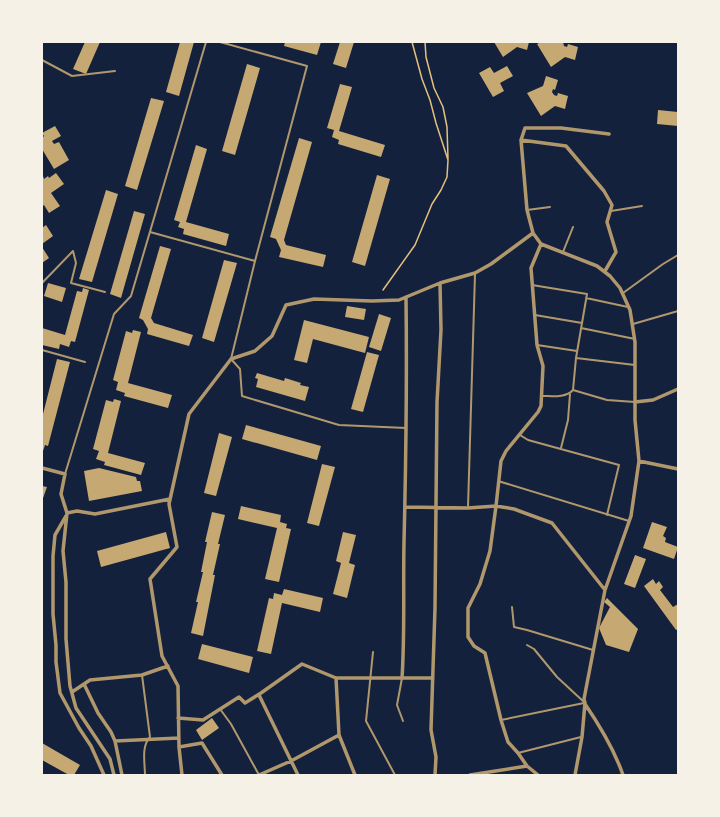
<svg xmlns="http://www.w3.org/2000/svg" width="720" height="817" font-family="'Golos Text',sans-serif">
	<rect width="100%" height="100%" fill="#14213d"/>
	<path fill="#c6a872" d="M85,42H100L86,74L73,69Z
		M180,42H194L179,96L166,92Z
		M285,42H321L317,55L284,46Z
		M340,42H354L346,68L333,64Z
		M494,42H529L527,50L517,47L503,57Z
		M541,42H563L564,46L567,47L568,44L578,47L575,60L565,57L551,67L537,44Z
		M247,64L260,68L235,155L222,151Z
		M507,66L513,76L500,83L504,91L493,97L479,73L490,67L494,73Z
		M546,76L558,80L555,90L553,89L552,92L554,95L557,96L558,93L568,96L565,109L555,106L541,116L527,93L543,86Z
		M340,84L352,87L339,131L385,145L381,157L338,144L339,140L332,137L334,130L327,128Z
		M151,98L164,101L137,190L125,186Z
		M658,110L678,112V126L657,124Z
		M55,126L61,136L52,141L54,144L59,142L69,160L54,169L42,149L43,144L42,138L44,136L42,133Z
		M299,138L312,142L284,240L286,245L326,255L323,267L279,257L281,250L276,239L270,237Z
		M196,145L207,149L186,222L229,234L226,246L183,234L184,229L178,227L180,222L174,220Z
		M56,173L64,184L51,193L60,206L49,213L44,205L42,207V177L43,176L44,179L48,176L49,178Z
		M377,175L390,179L365,266L352,262Z
		M106,190L118,194L92,282L79,279Z
		M134,211L145,214L121,298L110,294Z
		M46,225L53,236L42,244V228Z
		M160,246L171,249L151,318L154,323L193,335L189,346L147,334L148,329L143,320L139,318Z
		M42,247L49,258L42,263Z
		M224,260L237,263L214,342L202,338Z
		M48,283L66,288L62,302L44,296Z
		M83,288L89,290L75,342L71,341L69,347L60,344L59,349L42,345V328L65,335L77,291L82,292Z
		M347,306L366,309L364,320L345,317Z
		M379,314L391,318L381,351L369,347Z
		M304,320L369,337L365,353L313,339L307,363L294,360Z
		M133,330L141,332L128,383L172,395L168,408L124,396L125,393L116,390L118,382L113,380L126,331L132,333Z
		M367,352L379,355L363,412L351,409Z
		M57,359L70,362L48,446L45,445L43,451L42,450V418Z
		M257,373L284,381L285,378L301,383L300,385L309,387L305,401L256,387L258,379L255,378Z
		M114,399L121,401L108,453L145,463L141,475L104,465L105,462L96,459L99,451L93,449L106,400L113,402Z
		M246,425L321,446L317,460L242,439Z
		M219,433L232,437L216,496L204,493Z
		M322,464L335,467L319,526L307,523Z
		M99,468L136,477L137,481H140L142,491L89,501L84,471Z
		M42,486L47,487L42,501Z
		M241,506L281,515L280,522L287,524L286,528L291,529L279,582L265,579L277,528L238,519Z
		M212,512L225,515L218,544H220L213,575H215L203,636L191,633L198,602H196L203,572H201L207,542H205Z
		M652,522L667,527L663,536L666,538L665,542L678,547L674,559L643,548Z
		M166,532L170,548L101,567L97,551Z
		M343,532L356,535L349,563L355,565L347,598L333,594L341,563L336,561Z
		M635,555L646,559L635,588L624,584Z
		M653,579L656,584L659,581L663,587L660,590L673,607L678,604V629L676,630L644,586Z
		M284,589L323,598L320,612L282,603L271,654L257,651L269,598L273,599L274,593L282,595Z
		M607,598L638,629L629,652L606,645L599,628L610,607L604,602Z
		M202,644L253,657L249,673L198,659Z
		M212,718L219,728L202,740L196,730Z
		M42,743L80,765L74,775H69L42,760Z"/>
	<g fill="none" stroke-linecap="round" stroke-linejoin="round">
		<path stroke="#e5c07b" stroke-width="1.5" d="M425,42L426,57L434,88L443,107L447,127L448,159
			M383,290L415,245L432,204L441,190L447,177L448,160L436,123L430,100L422,79L412,42"/>
		<path stroke="#b1986c" stroke-width="2" d="M220,42L307,66L255,261L231,359L240,369L242,396L339,425L406,428
			M42,60L72,76L115,71
			M527,210L550,207
			M611,211L642,206
			M150,232L255,261
			M73,251L76,263L71,283L105,292
			M563,252L573,227
			M42,283L73,251
			M532,285L587,294L576,358L573,390
			M623,293L663,264L678,255
			M586,298L628,307
			M535,315L582,323
			M633,324L678,311
			M581,328L635,339
			M537,345L577,351
			M42,350L85,362
			M576,358L635,365
			M542,396C552,396 566,398 573,390L607,400L635,402
			M520,435L528,440L619,465L607,515
			M561,448L568,420L570,394
			M65,474L114,314L131,296L206,42
			M498,481L629,521
			M468,507L475,274
			M512,607L514,627L527,630L593,650
			M527,645L534,649L557,677L584,702
			M373,652L366,721L395,775
			M142,675L150,737C141,746 145,764 145,775
			M402,678L397,705L403,721
			M220,709L231,724L259,775
			M501,720L584,703
			M518,753L581,737"/>
		<path stroke="#b1986c" stroke-width="3.5" d="M521,140L566,146L604,191L612,205L607,222L616,252L605,271
			M533,233L541,244L597,266L610,276L620,288L630,310L635,342V420L639,461L631,516L605,590L584,699L585,703L582,737L575,775
			M635,402L653,400L678,389
			M639,461L678,469
			M42,468L65,474L61,494L67,513L63,551L66,582V639L70,686L76,708L110,759L114,775
			M405,507L468,508L496,506L514,509L552,523L605,590
			M67,513L77,511L95,514L170,499
			M66,516L55,535L53,556V614L56,645V662L60,693L79,728L91,746L104,775
			M336,678L339,735L355,775
			M402,678C405,633 403,588 404,542C406,460 407,379 406,297
			M84,684L98,713L111,732L115,741L179,738
			M72,692L90,680L142,675L168,666
			M259,695L298,775
			M585,704C600,726 614,749 623,775
			M178,718L203,720L239,697L245,703L261,693L302,664L336,678H433
			M115,741L122,775
			M179,747L202,743L222,775
			M182,775L179,747L178,686L162,656L150,579L177,547L169,504L189,414L231,359L255,351L272,336L286,305L314,299L372,301L399,300L440,283L475,273L491,264L533,233L527,210L521,140L525,128H561L609,134
			M259,775L291,761L339,735
			M435,775L436,757L431,730L435,608L437,402L441,330L440,283
			M470,775L527,766
			M538,775L527,766L518,753L508,742L501,720L485,653L474,646L468,637V608L480,584L490,551L496,506L501,461L506,451L538,412L541,406L543,366L537,345L531,268L541,244"/>
	</g>
	<rect width="720" height="817" fill="none" stroke="#f6f1e7" stroke-width="86"/>
</svg>
